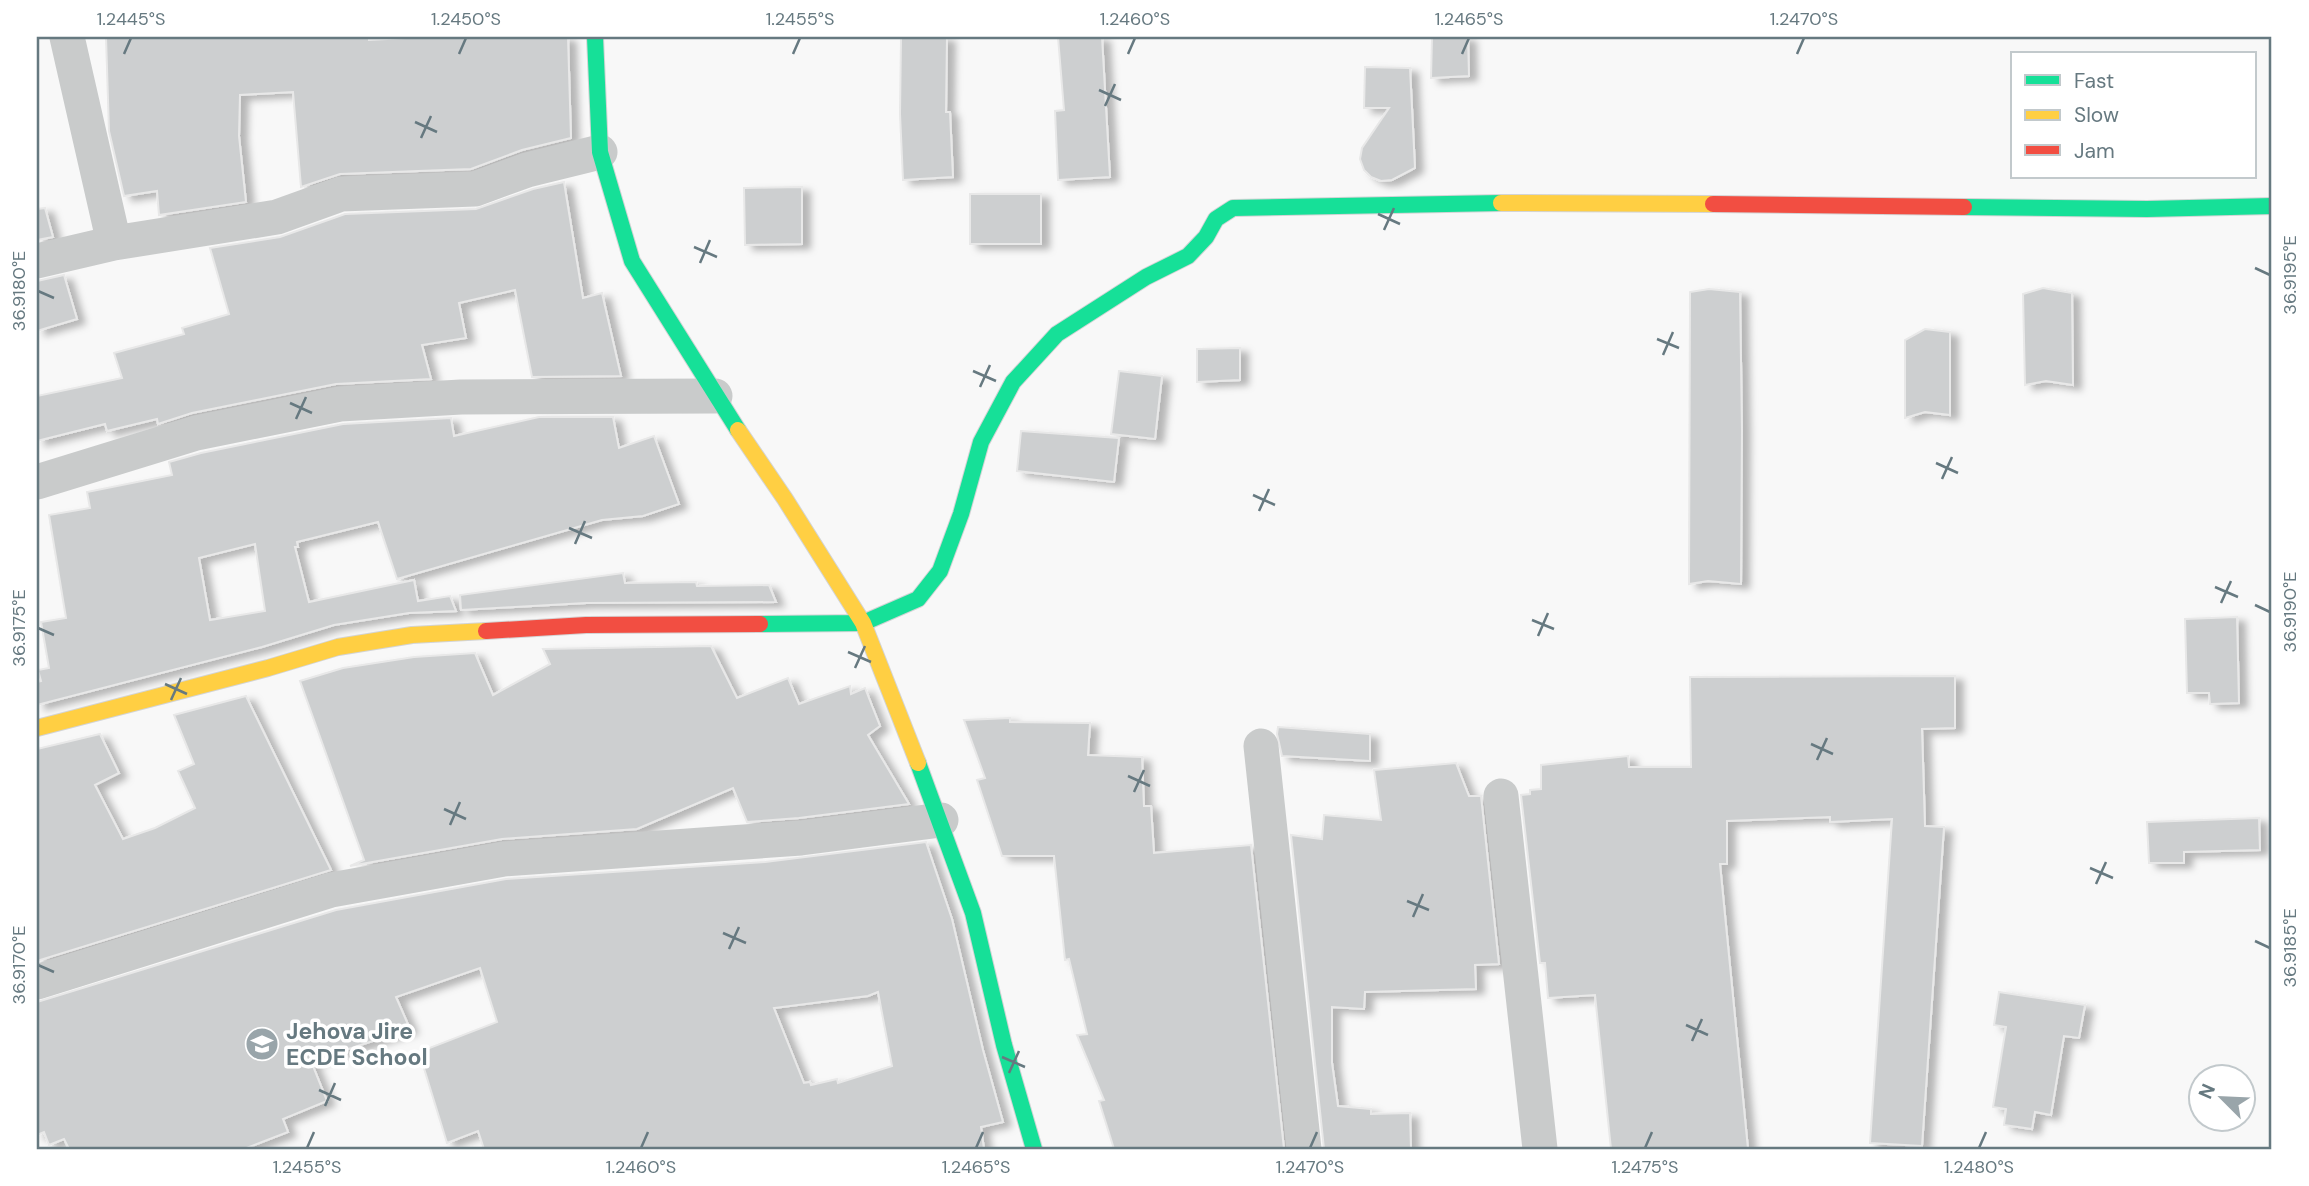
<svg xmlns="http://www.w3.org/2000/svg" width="2309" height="1186" font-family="'DM Sans',sans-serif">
	<defs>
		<filter id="shadow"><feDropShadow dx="8" dy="4.5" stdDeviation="3.5" flood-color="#0004"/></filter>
	</defs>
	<rect width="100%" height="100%" fill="#f8f8f8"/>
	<path fill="#cdcfd0" stroke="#e8e8e8" stroke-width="2" fill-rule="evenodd" filter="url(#shadow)" d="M106,37H369V40L425,37H568L571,138L522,150L471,169L340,174L301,187L293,92L240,95L239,136L246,202L159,215L157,191L124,196L109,131Z
		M901,37H947L946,112H950L953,177L903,180L900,114Z
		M1058,37H1102L1110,177L1058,180L1055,111L1064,110Z
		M1432,37H1468L1469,76L1431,78Z
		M1365,67L1410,68L1415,168L1392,180L1381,181L1371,177L1364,170L1360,159L1362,148L1389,108H1364Z
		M564,182L583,298L602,293L621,376L532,377L515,290L459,303L466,338L422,345L431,379L336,384L192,413L158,424L157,419L107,431L105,424L37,441V396L122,378L114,353L184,334L182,328L229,314L210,248L280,237L345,214L476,209L533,189Z
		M802,187V244L745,245L744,188Z
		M970,194H1041V244H970Z
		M45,208L53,237L37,240V209Z
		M64,275L77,319L37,331V281Z
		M2043,288L2072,293L2073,385L2046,381L2025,385L2023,294Z
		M1709,289L1740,292L1742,430L1741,584L1708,581L1689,584L1690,292Z
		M1925,329L1950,332V415L1925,412L1905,418V340Z
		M1240,348V380L1197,382V349Z
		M1119,371L1162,376L1155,439L1111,434Z
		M539,417H613L619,448L654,436L679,504L643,516L602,520L397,579L378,522L297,542L298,547H295L309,602L414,580L418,601L450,596L456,611L409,613L334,625L262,647L37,705V682L41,681L38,670L49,668L41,622L66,618L49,515L90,508L87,492L172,475L169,462L201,453L343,424L451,418L454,436ZM255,544L265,611L210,620L199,558Z
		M1021,431L1119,438L1114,482L1017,471Z
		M623,573L625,583L696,582L697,586L769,585L776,602L586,603L461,610L460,595Z
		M2237,617L2239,703L2210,704L2209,693H2187L2185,619Z
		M711,646L737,698L788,678L799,704L850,686L851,694L865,688L880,726L868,735L909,804L799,818L747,822L733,788L637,829L502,839L350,866L364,860L300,681L343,668L414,657L475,653L493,695L550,664L543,649Z
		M1955,676V728L1922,729L1925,826L1944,827L1922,1146L1870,1143L1892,819L1830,822V817L1727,821V864H1720L1748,1149H1611L1595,995L1548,998L1545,963H1540L1521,795L1530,794V790L1541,789V765L1628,756L1629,767H1691L1690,677Z
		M246,696L331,870L37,961V749L100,734L119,773L95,785L123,839L155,828L195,808L178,771L194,764L174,715Z
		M1010,718V722L1090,723L1088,755L1142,757L1144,806H1151L1154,853L1251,845L1284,1149H1114L1099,1101L1104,1100L1077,1035L1087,1034L1069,959L1065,960L1054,856H1002L977,780L985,778L964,720Z
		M1278,727L1370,734V761L1282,756L1277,734Z
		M1456,763L1469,796H1481L1499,964L1475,965L1476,989L1365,992L1364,1009L1332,1007V1063L1338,1106L1371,1109V1114L1410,1113L1411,1149H1324L1291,835L1322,839L1324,815L1381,820L1374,770Z
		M2259,818L2260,850L2184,852V863H2149L2147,822Z
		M926,842L952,919L983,1050L1003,1122L981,1127L984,1149H484L478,1131L447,1143L419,1052L497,1022L480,968L396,997L410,1029L311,1061L327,1101L283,1119L288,1132L244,1149H69L64,1139L49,1145L44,1132L37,1135V1002L336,910L506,879L765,862ZM878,992L892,1066L838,1083L837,1079L811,1085L810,1082L804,1083L774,1008L868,996Z
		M1999,992L2085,1005L2079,1038L2064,1036L2051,1115L2035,1112L2032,1129L2004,1125L2006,1109L1993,1107L2006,1027L1994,1025Z"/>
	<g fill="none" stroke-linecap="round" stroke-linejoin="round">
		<defs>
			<path id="fast" d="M595,37L600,152L632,261L738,430
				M1964,207L2147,209L2272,206
				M760,624L863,623L918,599L940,571L961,514L981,442L1013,382L1057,334L1146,277L1188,256L1206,237L1216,219L1233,208L1501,203
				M918,763L973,913L1004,1045L1034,1149"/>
			<path id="slow" d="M1501,203L1713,204
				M738,430L785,499L863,623L918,763
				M37,728L268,668L338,647L412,635L486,631"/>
			<path id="jam" d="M1713,204L1964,207
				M486,631L586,625L760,624"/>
		</defs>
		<use href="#fast" stroke="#d3d4d5" stroke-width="18"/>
		<use href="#slow" stroke="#d3d4d5" stroke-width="18"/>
		<use href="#jam" stroke="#d3d4d5" stroke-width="18"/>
		<path stroke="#c9cbcb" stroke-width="35" d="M67,37L114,243
			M37,261L114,243L277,217L341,194L475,189L527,170L600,152
			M37,482L196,433L340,404L461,397L715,396
			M1261,746L1304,1149
			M1501,796L1540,1149
			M37,982L331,890L504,859L801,838L941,820"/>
		<use href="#fast" stroke="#16e098" stroke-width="16"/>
		<use href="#slow" stroke="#ffcf43" stroke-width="16"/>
		<use href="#jam" stroke="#f24e42" stroke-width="16"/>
	</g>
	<path fill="none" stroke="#667980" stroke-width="2.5" d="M124,54L131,38M459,54L466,38M793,54L800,38M1128,54L1135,38M1462,54L1469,38M1797,54L1804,38M1099,90L1121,100M1105,106L1115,84M415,122L437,132M421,138L431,116M1378,214L1400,224M1384,230L1394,208M694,247L717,257M700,263L710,240M2255,268L2270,275M38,291L54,298M1657,339L1679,348M1663,355L1673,332M973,371L996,381M980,387L990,365M290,403L312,413M296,419L306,397M1936,463L1958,473M1942,479L1952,457M1253,495L1275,505M1259,511L1269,489M569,528L592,538M575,544L585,521M2215,587L2238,597M2221,603L2231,581M2255,605L2270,612M1532,620L1554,629M38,628L54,635M1538,636L1548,613M848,652L871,662M855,668L865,646M165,684L187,694M171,700L181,678M1811,744L1833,754M1817,760L1827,738M1128,776L1150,786M1134,792L1144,770M444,809L466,819M450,825L460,802M2090,868L2113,878M2096,884L2106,862M1407,901L1429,910M1413,917L1423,894M723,933L746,943M2255,941L2270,948M729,949L739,927M38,965L54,972M1686,1025L1708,1035M1692,1041L1702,1019M1002,1057L1025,1067M1009,1073L1019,1051M319,1090L341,1100M325,1106L335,1083M307,1148L314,1132M641,1148L648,1132M976,1148L983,1132M1310,1148L1317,1132M1645,1148L1652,1132M1979,1148L1986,1132"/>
	<defs>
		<symbol id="school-disc" viewBox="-11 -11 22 22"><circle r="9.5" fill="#99a5aa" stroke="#fff"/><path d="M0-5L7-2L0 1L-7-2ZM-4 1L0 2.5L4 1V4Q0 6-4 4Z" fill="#fff"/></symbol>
	</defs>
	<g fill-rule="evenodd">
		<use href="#school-disc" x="243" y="1025" width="38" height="38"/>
	</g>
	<g text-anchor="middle" stroke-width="7" stroke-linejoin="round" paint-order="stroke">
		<g font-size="23" font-weight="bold" fill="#667980" stroke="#fff" text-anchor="start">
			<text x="286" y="1039">Jehova Jire<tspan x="286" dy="26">ECDE School</tspan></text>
		</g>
	</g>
	<rect width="2309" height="1186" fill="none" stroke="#ffffff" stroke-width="77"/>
	<rect x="2011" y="52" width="245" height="126" fill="#ffffff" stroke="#c2c9cc" stroke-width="2"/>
	<rect x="2025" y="75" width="35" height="10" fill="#16e098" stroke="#c2c9cc" stroke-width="2"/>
	<text x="2074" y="88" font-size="21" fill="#667980">Fast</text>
	<rect x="2025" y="110" width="35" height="10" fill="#ffcf43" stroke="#c2c9cc" stroke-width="2"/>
	<text x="2074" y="122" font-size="21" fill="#667980">Slow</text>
	<rect x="2025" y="145" width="35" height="10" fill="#f24e42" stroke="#c2c9cc" stroke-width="2"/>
	<text x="2074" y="158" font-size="21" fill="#667980">Jam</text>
	<g transform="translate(2222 1098) rotate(294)"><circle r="33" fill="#ffffff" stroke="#c2c9cc" stroke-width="2"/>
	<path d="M0-5L12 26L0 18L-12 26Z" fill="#99a5aa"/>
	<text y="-10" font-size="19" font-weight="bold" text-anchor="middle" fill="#667980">N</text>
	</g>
	<rect x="38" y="38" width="2232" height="1110" fill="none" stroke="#667980" stroke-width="2.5"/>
	<g font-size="18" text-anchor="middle" fill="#667980">
		<text x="131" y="25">1.2445°S</text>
		<text x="466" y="25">1.2450°S</text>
		<text x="800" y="25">1.2455°S</text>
		<text x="1135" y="25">1.2460°S</text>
		<text x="1469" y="25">1.2465°S</text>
		<text x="1804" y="25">1.2470°S</text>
		<text transform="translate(2290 275) rotate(-90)" y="6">36.9195°E</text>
		<text transform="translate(19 291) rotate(-90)" y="6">36.9180°E</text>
		<text transform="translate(2290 612) rotate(-90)" y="6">36.9190°E</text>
		<text transform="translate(19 628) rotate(-90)" y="6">36.9175°E</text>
		<text transform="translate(2290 948) rotate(-90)" y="6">36.9185°E</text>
		<text transform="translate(19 965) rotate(-90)" y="6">36.9170°E</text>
		<text x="307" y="1173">1.2455°S</text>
		<text x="641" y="1173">1.2460°S</text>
		<text x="976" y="1173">1.2465°S</text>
		<text x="1310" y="1173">1.2470°S</text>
		<text x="1645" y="1173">1.2475°S</text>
		<text x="1979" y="1173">1.2480°S</text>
	</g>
</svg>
